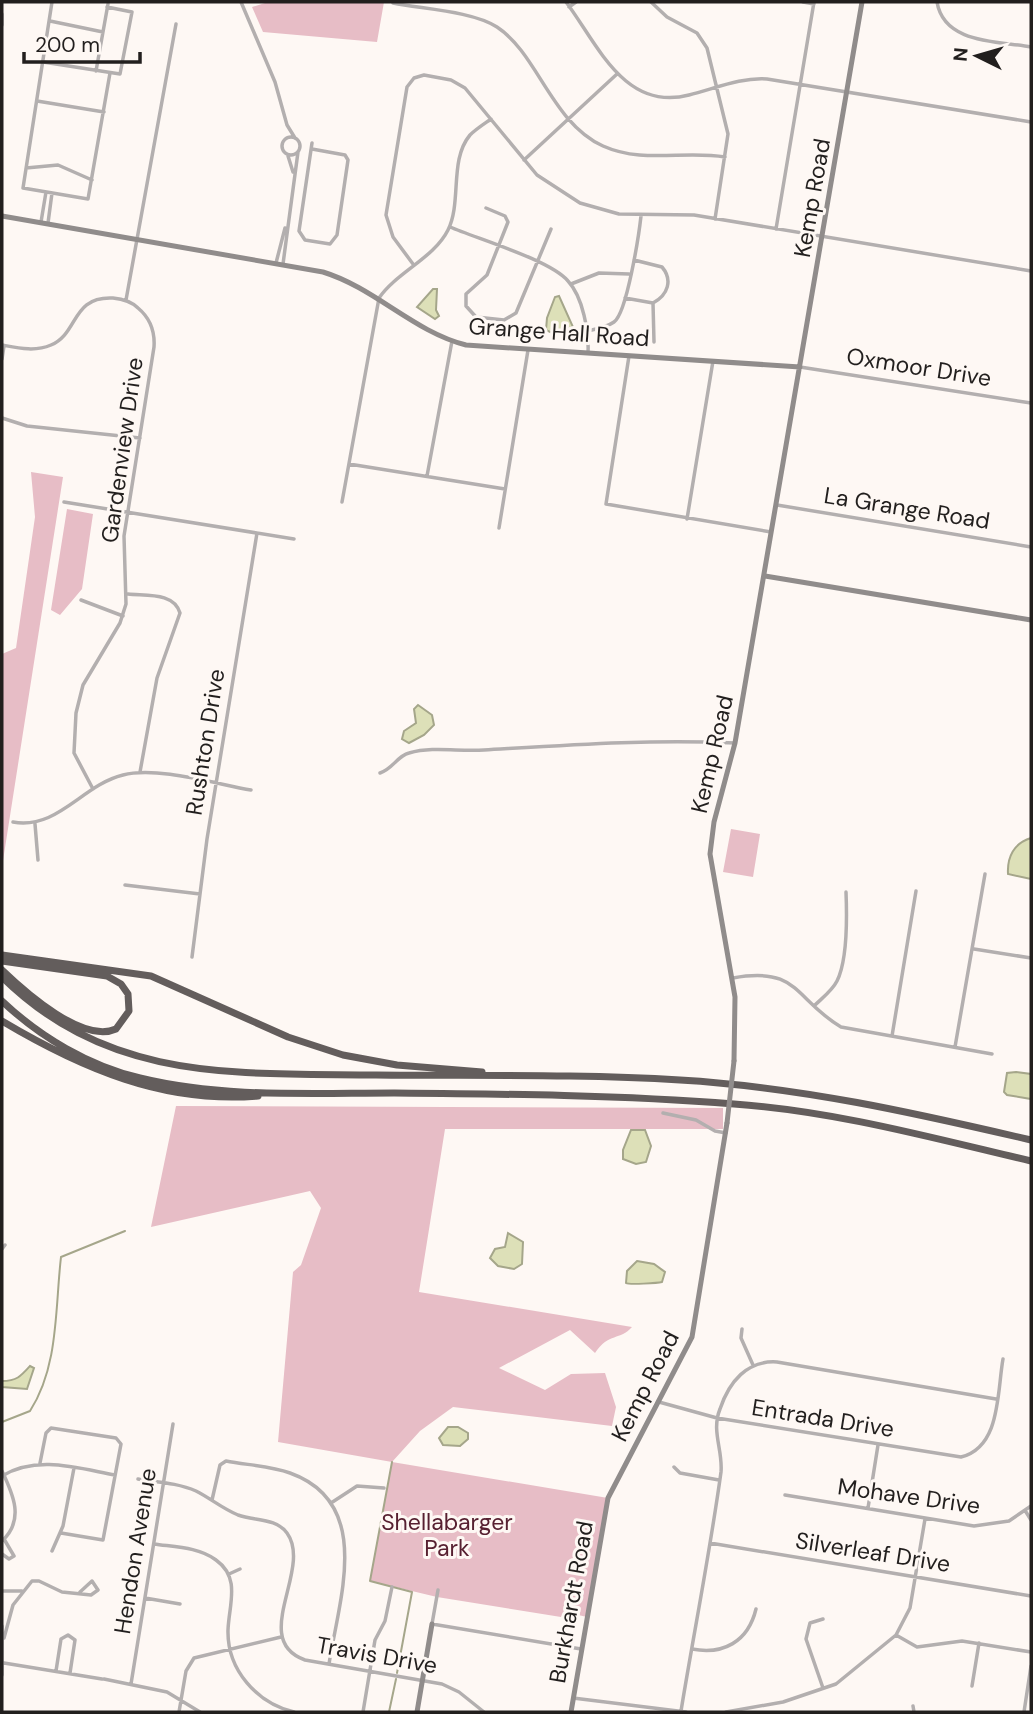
<svg xmlns="http://www.w3.org/2000/svg" width="1033" height="1714" font-family="'DM Sans',sans-serif">
	<rect width="100%" height="100%" fill="#fef8f4"/>
	<path fill="#e7bdc6" d="M268,2H384L377,42L263,32L252,7Z
		M31,472L63,477L2,867V654L16,648L35,517Z
		M67,509L93,514L82,589L60,615L51,610Z
		M731,829L760,834L753,877L723,872Z
		M176,1106L723,1108V1129H445L419,1292L632,1327C620,1341 609,1332 595,1353L570,1330L499,1368L545,1390L571,1374L605,1373L616,1407L612,1426L453,1407L420,1431L392,1462L608,1498L587,1617L565,1612L561,1617L437,1597L370,1581L392,1462L278,1442L293,1272L301,1265L321,1208L310,1191L151,1227Z"/>
	<path fill="#dde0b8" stroke="#a5a68a" stroke-width="2" d="M433,289H437L436,310L439,316L435,319L417,307Z
		M559,296L573,327L552,333L546,330L547,318L555,297Z
		M418,705L432,715L434,725L424,735L409,743L402,739L404,731L416,723L414,709Z
		M1031,838V879L1008,874C1007,857 1014,843 1031,838Z
		M1016,1072L1031,1074V1099L1007,1095L1004,1092L1007,1073Z
		M631,1130H645L651,1146L646,1162L636,1164L623,1159V1150Z
		M508,1233L523,1242L522,1264L514,1269L498,1266L490,1258L495,1249L505,1247Z
		M637,1261L654,1264L665,1272L662,1282C658,1283 629,1285 626,1283L627,1271Z
		M30,1366L34,1368L27,1389L2,1387V1381C17,1381 21,1376 30,1366Z
		M448,1427H458L468,1433V1439L460,1446L443,1445L439,1438Z"/>
	<g fill="none" stroke-linecap="round" stroke-linejoin="round">
		<path stroke="#a5a68a" stroke-width="2" d="M2,1422L30,1411C59,1366 55,1308 61,1257L125,1231
			M392,1462L370,1581L412,1592L397,1673
			M389,1712L396,1679"/>
		<path stroke="#b3afaf" stroke-width="3.5" d="M52,2L23,188L88,199L110,73
			M241,2L275,82L287,125L295,138
			M566,2C597,43 624,112 689,95C714,89 741,77 767,79L1031,122
			M651,2L667,17L697,33L707,48L728,134L715,219
			M803,2L814,4
			M937,2C944,44 998,41 1031,47
			M393,3C422,9 472,11 497,27C538,54 551,122 603,146C643,164 684,150 725,157
			M569,7L576,2
			M2,14V25
			M50,21L103,32
			M43,62L120,74L132,12L107,7
			M96,71L108,4
			M37,101L104,112
			M282 146a9 9 0 1 1 18 0a9 9 0 1 1-18 0Z
			M312,143L299,231L305,240L330,244L337,235L348,160L345,155L312,149
			M288,156L293,172
			M524,160L617,74
			M26,168L58,165L92,180
			M486,208L505,216L508,222L487,275L466,294V306L476,317L504,320L516,313L551,229
			M41,222L46,192
			M48,223L52,193
			M450,227C478,239 550,260 568,281C583,297 589,332 588,353
			M776,229L814,2
			M276,263L285,228
			M283,264L298,152
			M413,264L393,237L386,215L407,87L414,78L424,75L451,80L465,88L537,175L580,203L619,214L694,215L1031,271
			M571,284L599,273L629,274
			M625,298L653,303C668,295 673,280 662,267L634,260
			M126,300L176,24
			M653,303L654,342
			M588,331C596,329 607,327 614,322C627,313 639,234 641,216
			M2,345C18,348 35,352 51,345C79,333 71,296 113,298C123,299 131,301 138,308C150,318 155,332 154,347L124,536L126,604L120,623L83,685L76,713L74,753L93,789
			M629,356L606,504L771,532
			M2,359L4,346
			M800,367L1031,403
			M2,418L27,426L140,438
			M349,464L505,489
			M427,476L452,341
			M64,502L294,539
			M342,502L379,298C397,272 434,258 448,230C462,202 449,160 470,135C476,129 484,124 491,119
			M777,505L1031,547
			M687,519L713,361
			M499,528L528,350
			M128,594C146,596 174,592 180,613L157,678L140,772
			M81,600L123,616
			M380,773C393,769 397,756 409,753C434,746 459,752 484,750C568,745 651,739 735,743
			M13,822C58,830 82,785 123,775C157,766 216,784 251,790
			M35,824L38,860
			M125,885L200,894
			M974,949L1031,958
			M192,957L207,839L257,533
			M733,978C799,966 794,999 841,1027L992,1054
			M814,1006C822,998 832,991 837,981C848,959 847,917 846,892
			M892,1036L916,891
			M955,1047L985,874
			M663,1113L696,1120L715,1131L726,1133
			M2,1249L5,1245
			M742,1329L741,1338L753,1365
			M659,1402L717,1418L961,1457C1001,1447 997,1392 1003,1359
			M40,1463L46,1433L51,1428L116,1438L121,1444L103,1540L61,1533
			M674,1467L680,1473L719,1480
			M2,1471C13,1494 25,1520 2,1541
			M2,1476C37,1455 77,1468 115,1475
			M138,1479C157,1482 178,1483 196,1491C210,1498 223,1509 238,1515C255,1521 276,1518 287,1533C313,1569 249,1640 305,1660L442,1684L459,1692L484,1712
			M785,1495L974,1526L1009,1521L1031,1506
			M212,1500L220,1465L226,1461C247,1465 270,1466 290,1473C374,1503 339,1599 329,1664
			M331,1503L357,1486L384,1488
			M868,1508L878,1445
			M1026,1512L1031,1520
			M710,1543L1031,1596
			M154,1544C174,1547 199,1547 216,1560C241,1578 229,1604 228,1630C227,1670 257,1703 294,1712
			M52,1551L63,1526L74,1468
			M2,1554L9,1559L14,1556L4,1539
			M229,1574L240,1569
			M438,1590L432,1624L581,1649
			M2,1591H22
			M145,1598L180,1604
			M2,1626V1675
			M896,1635L917,1647L962,1641L1031,1652
			M4,1638L13,1605L32,1581H39L62,1592L91,1595L98,1590L92,1581L80,1592
			M692,1649C723,1655 748,1642 756,1609
			M4,1663L102,1679
			M56,1671L61,1639L68,1635L75,1640L70,1673
			M104,1679L167,1692L200,1712
			M131,1684L173,1424
			M972,1686L979,1643
			M823,1688L806,1639L810,1623L823,1619
			M573,1698L686,1712
			M913,1706L914,1712
			M681,1711C694,1632 710,1552 721,1472C723,1450 711,1431 720,1409C729,1382 747,1360 777,1362L996,1399
			M179,1712L186,1671L194,1658L281,1637
			M363,1712L375,1640L385,1621L392,1587
			M726,1712L783,1702L836,1684L896,1635L910,1608L925,1519
			M1024,1712L1031,1666"/>
		<path stroke="#908c8b" stroke-width="5" d="M2,216L323,272C375,288 414,332 466,345L800,367
			M765,576L1031,620
			M734,1061L735,997L710,854L714,822L735,743L862,2
			M417,1712L432,1624
			M571,1712L608,1498L692,1337L727,1123"/>
		<path stroke="#635d5c" stroke-width="7" d="M2,955L151,976L288,1037L343,1055L397,1065L482,1072
			M2,961L107,976L121,984L128,994L129,1011L116,1029C83,1044 25,992 2,970
			M2,977C110,1083 235,1073 376,1075C477,1076 579,1074 680,1080C800,1087 915,1113 1031,1140
			M2,1001C40,1037 89,1066 140,1078C222,1098 309,1093 394,1093C507,1094 621,1095 734,1104C835,1111 933,1138 1031,1161
			M2,1021C81,1068 164,1104 258,1096"/>
		<path stroke="#908c8b" stroke-width="5" d="M727,1123L734,1061"/>
	</g>
	<g text-anchor="middle" stroke-width="6" stroke-linejoin="round" paint-order="stroke">
		<g font-size="23" fill="#221f1e" stroke="#fef8f4">
			<text transform="translate(812 198) rotate(-80)" y="8">Kemp Road</text>
			<text transform="translate(559 332) rotate(4)" y="8">Grange Hall Road</text>
			<text transform="translate(919 367) rotate(9)" y="8">Oxmoor Drive</text>
			<text transform="translate(122 450) rotate(-82)" y="8">Gardenview Drive</text>
			<text transform="translate(907 508) rotate(9)" y="8">La Grange Road</text>
			<text transform="translate(205 742) rotate(-81)" y="8">Rushton Drive</text>
			<text transform="translate(712 754) rotate(-77)" y="8">Kemp Road</text>
			<text transform="translate(645 1386) rotate(-63)" y="8">Kemp Road</text>
			<text transform="translate(823 1418) rotate(9)" y="8">Entrada Drive</text>
			<text transform="translate(909 1496) rotate(8)" y="8">Mohave Drive</text>
			<text transform="translate(135 1551) rotate(-81)" y="8">Hendon Avenue</text>
			<text transform="translate(873 1552) rotate(9)" y="8">Silverleaf Drive</text>
			<text transform="translate(571 1602) rotate(-80)" y="8">Burkhardt Road</text>
			<text transform="translate(377 1655) rotate(10)" y="8">Travis Drive</text>
		</g>
		<g font-size="23" fill="#572031" stroke="#fef8f4">
			<text x="447" y="1530">Shellabarger<tspan x="447" dy="26">Park</tspan></text>
		</g>
	</g>
	<rect width="1033" height="1714" fill="none" stroke="#221f1e" stroke-width="7"/>
	<g transform="translate(977 56) rotate(275)" stroke="#fef8f4" stroke-width="5" paint-order="stroke">
	<path d="M0-5L12 26L0 18L-12 26Z" fill="#221f1e"/>
	<text y="-10" font-size="19" font-weight="bold" text-anchor="middle" fill="#221f1e">N</text>
	</g>
	<path d="M24 52v10h116v-10" fill="none" stroke="#221f1e" stroke-width="3.5"/>
	<text x="35" y="52" font-size="21" fill="#221f1e" stroke="#fef8f4" stroke-width="5" paint-order="stroke">200 m</text>
</svg>
